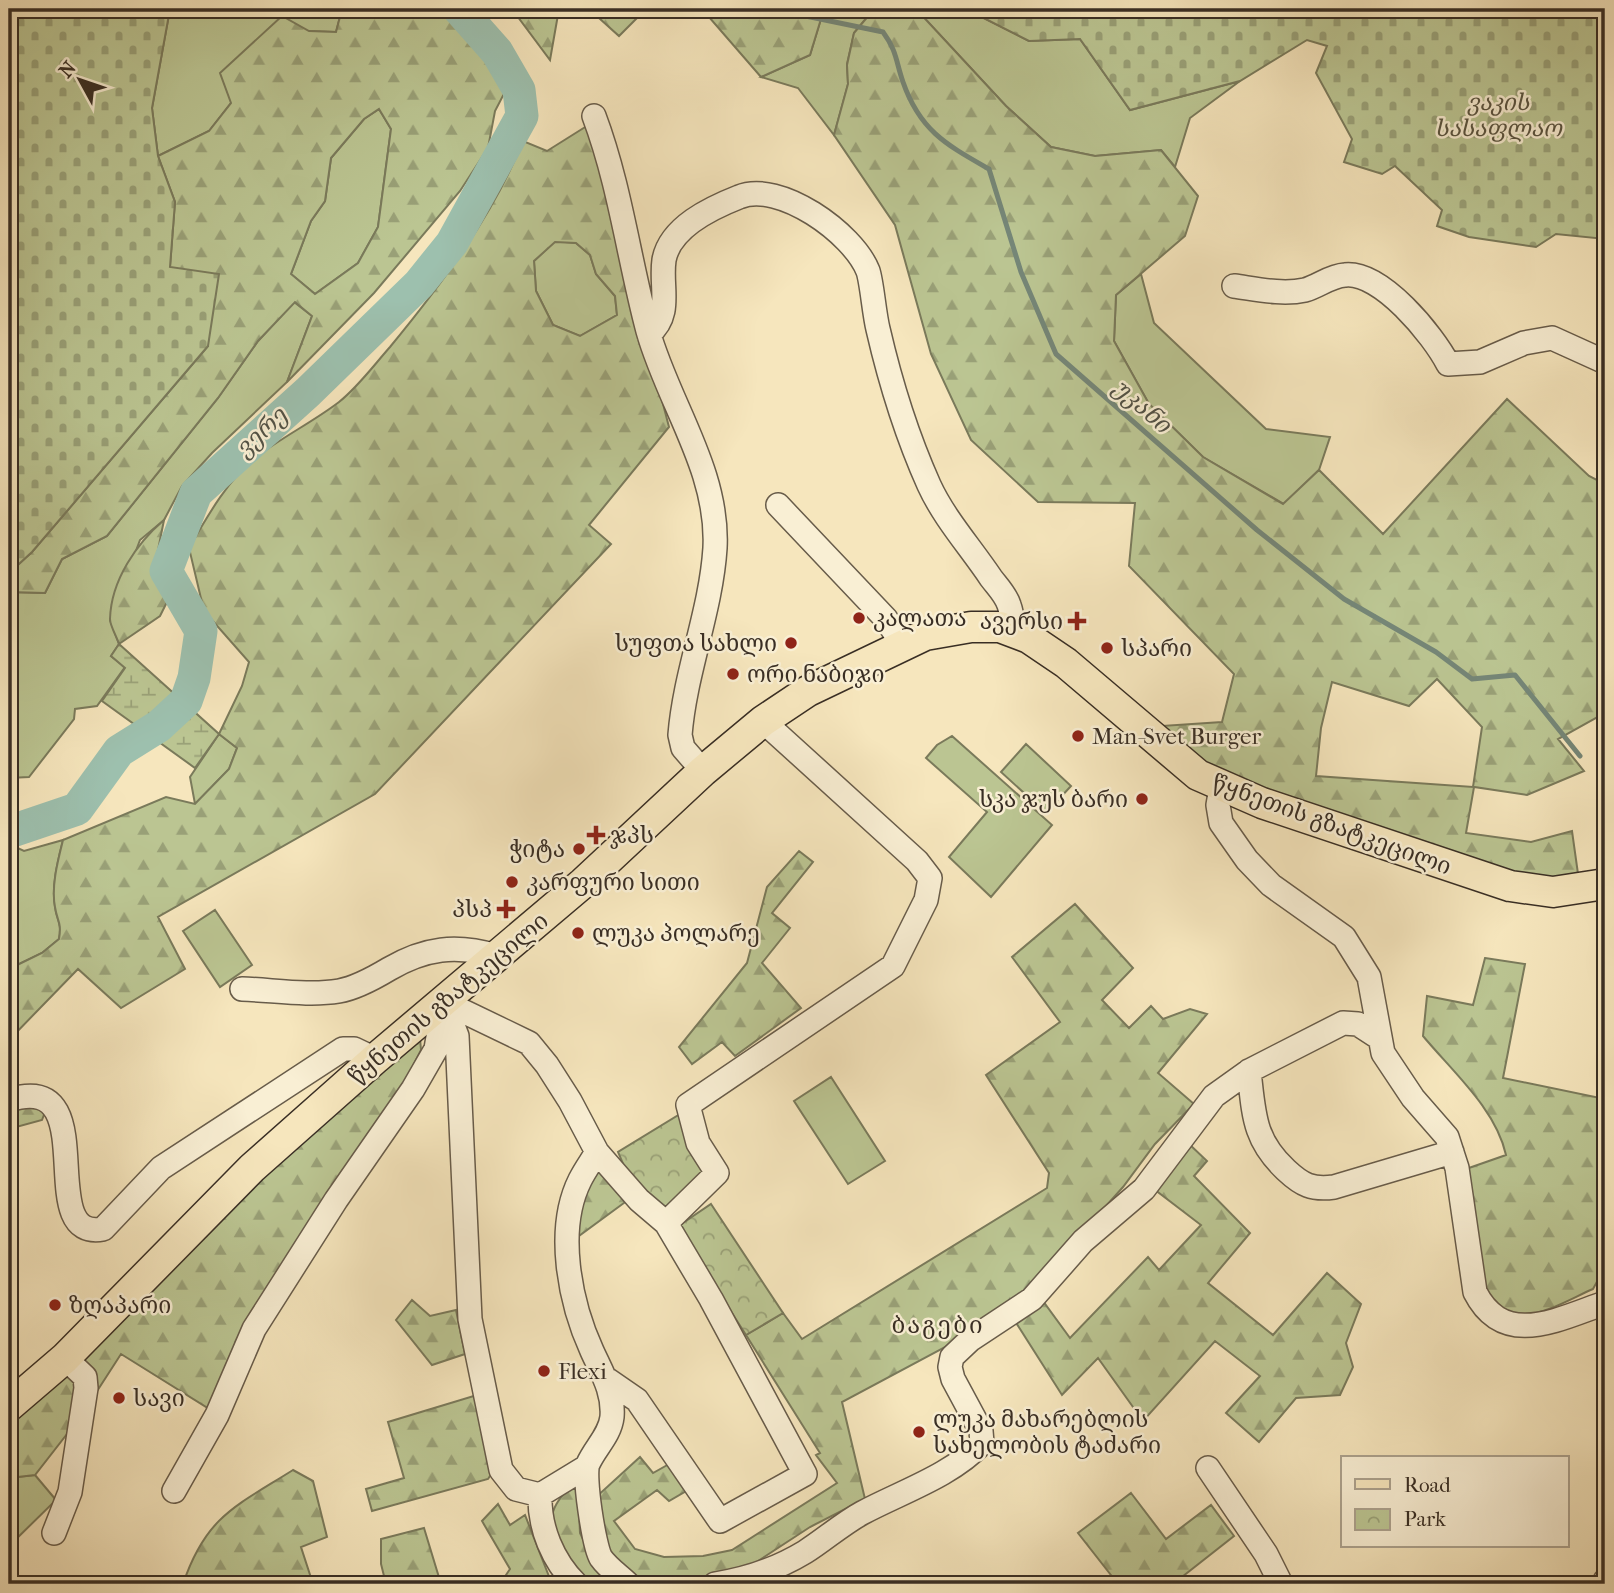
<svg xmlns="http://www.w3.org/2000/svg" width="1614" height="1593" font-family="'IM FELL French Canon','Noto Serif Georgian',serif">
	<defs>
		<pattern id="forest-firs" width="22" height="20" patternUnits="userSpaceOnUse" patternTransform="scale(1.75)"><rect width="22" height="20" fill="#bbc592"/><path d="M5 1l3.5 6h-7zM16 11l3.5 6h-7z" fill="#99a077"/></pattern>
		<pattern id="wetland-marsh" width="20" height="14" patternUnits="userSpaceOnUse" patternTransform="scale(1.75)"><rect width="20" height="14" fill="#bbc592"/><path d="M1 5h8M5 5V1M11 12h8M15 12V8" fill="none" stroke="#99a077"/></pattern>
		<pattern id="cemetery-stones" width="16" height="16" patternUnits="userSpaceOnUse" patternTransform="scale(1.75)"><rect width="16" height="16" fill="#bbc592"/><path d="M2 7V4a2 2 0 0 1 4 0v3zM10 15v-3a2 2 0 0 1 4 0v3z" fill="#99a077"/></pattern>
		<pattern id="park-crowns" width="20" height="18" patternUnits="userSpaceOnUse" patternTransform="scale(1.75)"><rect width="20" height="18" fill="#bbc592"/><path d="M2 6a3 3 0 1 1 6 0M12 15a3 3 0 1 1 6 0" fill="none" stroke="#99a077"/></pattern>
	</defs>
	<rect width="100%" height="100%" fill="#f6e6bd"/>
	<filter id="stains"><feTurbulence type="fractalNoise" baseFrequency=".00286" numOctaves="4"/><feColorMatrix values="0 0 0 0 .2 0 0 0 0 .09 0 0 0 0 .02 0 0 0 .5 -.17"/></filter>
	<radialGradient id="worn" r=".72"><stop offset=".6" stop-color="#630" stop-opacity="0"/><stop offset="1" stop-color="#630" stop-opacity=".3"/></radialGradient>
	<path fill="#bbc592" stroke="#7a7a5b" stroke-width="2" d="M170,9H342L336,32L309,31L231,103L209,131L158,156L152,108Z
		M824,9H874L854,33L847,64L848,84L834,135L798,88L761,77L810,55Z
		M912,9H966L1029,41L1080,39L1130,110L1240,81L1190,118L1175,167L1161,150L1095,156L1051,147L1006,106L916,9Z
		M379,109L391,129L378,227L358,263L315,294L291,274L311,221L325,201L331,158L364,119Z
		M555,241L576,243L590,255L596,274L615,296L617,315L580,336L553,325L536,291L534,261Z
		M1141,274L1154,323L1266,429L1330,437L1319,470L1284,504L1203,457L1149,404L1114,341L1116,295Z
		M294,302L312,316L287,382L212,453L182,486L164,520L140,540L110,620L119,644L111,656L125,667L97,706L75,709L74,719L29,777L9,778V592L45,593L62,559L107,536L218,398L258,341Z
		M219,734L237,748L229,769L195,804L190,777Z
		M952,736L1052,825L991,897L949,857L987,812L926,758L937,745Z
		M1026,744L1071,786L1046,813L1001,772Z
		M63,840C58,860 51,886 55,907C57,922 62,922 59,939L42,953L9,969V844L24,851Z
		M215,910L252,965L220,987L183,931Z
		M831,1077L885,1161L848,1184L794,1101Z
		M35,1475L56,1500L9,1546V1478Z"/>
	<path fill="url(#forest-firs)" stroke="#7a7a5b" stroke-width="2" fill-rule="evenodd" d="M342,9H457L496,56L508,86L495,111L488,148L460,191L374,293L287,382L312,316L295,302L258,341L218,398L107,536L62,559L45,593L9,592V573L32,552L208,346L170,267L175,202L158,156L209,131L231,103L220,73L282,16L309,31L336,32ZM379,109L391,129L378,227L358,263L315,294L291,274L311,221L325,201L331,158L364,119Z
		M512,9H559L550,60Z
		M589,9H646L619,36Z
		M702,9H824L810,55L761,77Z
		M874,9H916L1006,106L1051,147L1095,156L1161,150L1198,196L1185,236L1116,295L1114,341L1149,404L1203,457L1283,504L1319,470L1383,534L1507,399L1589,476L1605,484V641L1601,645L1605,655V713L1558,739L1584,771L1527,795L1474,787L1466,833L1531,842L1572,831L1579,881L1515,877L1222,776L1161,726L1222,722L1234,674L1129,566L1135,503L1038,502L971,440L931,354L895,225L834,135L848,84L847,65L854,33ZM1437,679L1482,727L1473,787L1316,776L1321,728L1332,682L1409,706Z
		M590,124L669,427L589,525L611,544L375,794L158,917L185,969L121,1008L78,969L9,1040V969L42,953L59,939C62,922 57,921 55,907C51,886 58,860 63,840L166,797L195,804L229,769L237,748L219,734L242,686L249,662L204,611L189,548C207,517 227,481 255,458C282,437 313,422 339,402C358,387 374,365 390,347C441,285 493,216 523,141L547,151ZM555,242L576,243L590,255L596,274L615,296L617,315L580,336L553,325L536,291L534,261Z
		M164,520L154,570L168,600L160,616L119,644C117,637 110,626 110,619C111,580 137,543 164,520Z
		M799,851L813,862L772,913L790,928L762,963L801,1008L735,1056L722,1042L692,1064L679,1047L747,963L767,887Z
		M1075,904L1133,968L1102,1000L1129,1028L1151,1006L1163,1019L1190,1009L1207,1014L1158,1073L1194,1104L1155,1144L1123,1187L1031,1290L966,1336L842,1402L865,1499L810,1527L755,1563L679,1584H643L621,1573L605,1554L595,1498L640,1457L653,1473L678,1459L693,1487L669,1501L657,1490L614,1521L635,1549L664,1557L703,1556L732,1550L837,1483L816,1455L820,1453L746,1335L783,1313L802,1339L1047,1188L1049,1173L986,1075L1060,1022L1012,957Z
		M1485,958L1525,964L1503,1078L1605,1099V1267L1593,1289C1572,1298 1546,1314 1523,1315C1467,1317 1470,1208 1466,1169L1506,1155C1496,1109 1452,1071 1423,1036L1427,996L1473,1005Z
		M420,1038L421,1050L404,1084L211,1410L121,1354L81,1416L35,1475L9,1478V1417L275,1158Z
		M24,1101L45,1112L42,1120L9,1129V1105Z
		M1187,1142L1207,1161L1194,1176L1250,1233L1208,1283L1273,1335L1327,1273L1361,1304L1346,1343L1353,1367L1340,1395L1296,1398L1259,1442L1226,1413L1260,1376L1215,1341L1143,1421L1098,1358L1062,1395L1013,1318L1040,1297L1070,1338L1148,1257L1159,1270L1201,1225L1150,1186Z
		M610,1158L628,1200L572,1241L587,1176Z
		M412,1300L430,1316L456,1310L465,1354L432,1365L396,1320Z
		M477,1395L494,1470L488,1479L372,1511L366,1489L404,1478L388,1422Z
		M293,1470L313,1481L327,1537L301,1547L313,1584H183C206,1516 236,1506 293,1470Z
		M570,1486L578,1487L580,1533L590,1554L619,1584H582C568,1567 553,1543 552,1520C551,1507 563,1495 570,1486Z
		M1131,1493L1166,1539L1211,1505L1234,1536L1173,1584H1118L1078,1533Z
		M498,1504L510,1525L525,1515L550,1579L556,1584H500L510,1569L482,1521Z
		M424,1528L441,1584H386L381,1564V1539Z"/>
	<path fill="url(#wetland-marsh)" stroke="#7a7a5b" stroke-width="2" d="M119,644L219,734L195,768L102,701L125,668L111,656Z"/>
	<path fill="url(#cemetery-stones)" stroke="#7a7a5b" stroke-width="2" d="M9,9H170L152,108L158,156L175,202L170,267L219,274L208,346L32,552L9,573Z
		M966,9H1605V239L1556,234L1536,247L1469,237L1437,226L1442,210L1395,166L1382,174L1344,162L1352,139L1316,73L1327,46L1307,40L1240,81L1130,110L1080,39L1029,41Z"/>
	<path fill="url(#park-crowns)" stroke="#7a7a5b" stroke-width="2" d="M685,1111L703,1162V1181L662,1211L638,1199L618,1152Z
		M711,1204L783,1313L746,1335L677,1227Z"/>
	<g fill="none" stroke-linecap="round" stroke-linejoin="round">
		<path stroke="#758677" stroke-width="5" d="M786,9L796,14L883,32C897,51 896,62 903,82C920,131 947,145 989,169L1021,272L1056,354L1257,530L1344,599L1436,652L1472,679L1515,675L1580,756"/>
		<path stroke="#9dc0ae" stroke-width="33" d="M9,832L77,809L119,751L159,726L186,701L194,678L201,631L166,571L196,493L308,392L419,284L452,243L522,116L519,90L497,52L459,9"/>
		<defs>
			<path id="minor" d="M594,116C620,185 629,260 648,331C668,403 719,470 715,548C711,611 685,672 680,735L683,748L703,771
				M1234,286C1256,289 1282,295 1305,290C1319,286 1330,276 1345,275C1381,271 1433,335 1448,364L1480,362L1524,343L1552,338L1605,362
				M649,334C673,314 660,287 664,260C670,227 711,208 739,197C779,180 853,233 868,271C872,283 874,313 878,329C890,381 907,436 929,485C944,518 971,548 991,578C997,586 1006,595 1009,605C1012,613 1013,622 1014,631
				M778,505L886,619L902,644
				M1221,788L1218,805L1221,823L1247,860L1271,885L1344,937L1369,977L1383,1053L1413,1098L1447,1137L1457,1168L1475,1292C1504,1349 1558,1319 1605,1303
				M242,989C273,990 309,996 339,991C356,988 374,978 389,969C425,948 456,944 496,956
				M444,1002L529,1043L547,1065L570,1101L597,1152L639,1200L666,1223L711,1299L805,1474L720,1521L637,1400L608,1380
				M444,1002L457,1036L470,1319L501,1470L516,1489L540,1495L586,1467
				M1249,1071C1254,1114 1253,1139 1286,1170C1302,1185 1312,1190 1334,1187L1452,1152
				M9,1100C107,1069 31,1242 103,1229L161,1168L343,1049H354L375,1059
				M597,1152C591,1162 585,1170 580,1180C555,1230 570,1303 592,1351C602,1373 614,1392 612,1417C610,1435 595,1448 588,1464C583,1474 594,1547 601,1558C608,1568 620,1576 628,1584
				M666,1223L717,1173L698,1143L688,1105L893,966L926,900L930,878L917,861L763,721
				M1208,1468L1266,1554L1281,1584
				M174,1491L217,1415L254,1329L336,1200L413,1089L436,1049L444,1002
				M540,1495C539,1528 553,1561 576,1584
				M54,1533L70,1492L86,1388L85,1377L65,1358
				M715,1584C747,1579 777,1569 805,1552C824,1540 842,1524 862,1513C901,1492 951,1476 982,1443L981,1431L953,1379L950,1367L952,1357L970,1340L1032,1299L1083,1241L1144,1189L1214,1096L1249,1071L1343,1023L1358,1024L1378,1037
				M1604,1584L1605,1581"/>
			<path id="major" d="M9,1406L65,1358L252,1168L375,1059L583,883L703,771L763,721L808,691L925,635L971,627H1000L1029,638L1066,663L1198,775L1262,803L1510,886L1553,892L1605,884"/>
		</defs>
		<use href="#minor" stroke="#685c4a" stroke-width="26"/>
		<use href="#major" stroke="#392e24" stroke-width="33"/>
		<use href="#minor" stroke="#f9efd4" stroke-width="23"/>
		<use href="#major" stroke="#f6e6bd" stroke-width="30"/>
	</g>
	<g fill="#8f2418" stroke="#f9efd4" stroke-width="2.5">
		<circle cx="859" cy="618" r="7"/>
		<path d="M1073.5 610.5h7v7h7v7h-7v7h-7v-7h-7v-7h7z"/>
		<circle cx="791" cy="643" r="7"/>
		<circle cx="1107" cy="648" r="7"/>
		<circle cx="733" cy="674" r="7"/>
		<circle cx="1078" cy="736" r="7"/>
		<circle cx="1142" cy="799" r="7"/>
		<path d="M592.5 824.5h7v7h7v7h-7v7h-7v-7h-7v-7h7z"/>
		<circle cx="579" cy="849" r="7"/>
		<circle cx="512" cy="882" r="7"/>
		<path d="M502.5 898.5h7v7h7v7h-7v7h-7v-7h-7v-7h7z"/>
		<circle cx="578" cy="933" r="7"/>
		<circle cx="55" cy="1305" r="7"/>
		<circle cx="544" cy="1371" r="7"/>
		<circle cx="119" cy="1398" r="7"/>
		<circle cx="919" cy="1432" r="7"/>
	</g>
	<g text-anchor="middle" stroke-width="5" stroke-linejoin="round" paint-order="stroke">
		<g font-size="23" font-style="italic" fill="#5a5440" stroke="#f9efd4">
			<text x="1498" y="110">ვაკის<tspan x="1498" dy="26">სასაფლაო</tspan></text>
		</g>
		<g font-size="23" fill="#392e24" stroke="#f9efd4" text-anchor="start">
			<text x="873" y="626">კალათა</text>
			<text x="1063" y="629" text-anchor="end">ავერსი</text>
			<text x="777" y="651" text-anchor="end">სუფთა სახლი</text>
			<text x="1121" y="656">სპარი</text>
			<text x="747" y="682">ორი ნაბიჯი</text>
			<text x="1092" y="744">Man-Svet Burger</text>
			<text x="1128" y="807" text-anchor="end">სკა ჯუს ბარი</text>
			<text x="610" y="843">ჯპს</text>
			<text x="565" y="857" text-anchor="end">ჭიტა</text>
			<text x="526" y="890">კარფური სითი</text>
			<text x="492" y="917" text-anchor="end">პსპ</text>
			<text x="592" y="941">ლუკა პოლარე</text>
			<text x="69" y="1313">ზღაპარი</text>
			<text x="558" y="1379">Flexi</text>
			<text x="133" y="1406">სავი</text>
			<text x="933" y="1427">ლუკა მახარებლის<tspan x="933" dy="26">სახელობის ტაძარი</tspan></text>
		</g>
		<g font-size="23" fill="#392e24" stroke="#f9efd4">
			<text transform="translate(1332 824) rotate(20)" y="8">წყნეთის გზატკეცილი</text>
			<text transform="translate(448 998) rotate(-40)" y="8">წყნეთის გზატკეცილი</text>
		</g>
		<g font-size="24" font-style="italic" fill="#525246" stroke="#f9efd4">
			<text transform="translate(1142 406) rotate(41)" y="8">უკანი</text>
			<text transform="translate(261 432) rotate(-43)" y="8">ვერე</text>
		</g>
		<g font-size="24" letter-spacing="2" fill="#392e24" stroke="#f9efd4">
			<text x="938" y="1333">ბაგები</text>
		</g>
	</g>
	<rect width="1614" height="1593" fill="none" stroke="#f6e6bd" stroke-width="35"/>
	<rect x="10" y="10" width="1593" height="1572" fill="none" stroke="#392e24" stroke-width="3.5"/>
	<rect x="18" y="18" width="1579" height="1558" fill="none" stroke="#392e24" stroke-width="2"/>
	<rect x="1341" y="1456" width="228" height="91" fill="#f9efd4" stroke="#aca28e" stroke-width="2"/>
	<rect x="1355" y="1479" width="35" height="10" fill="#f6e6bd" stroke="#aca28e" stroke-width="2"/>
	<text x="1404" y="1492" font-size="21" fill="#392e24">Road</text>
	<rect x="1355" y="1509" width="35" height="21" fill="url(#park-crowns)" stroke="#aca28e" stroke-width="2"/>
	<text x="1404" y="1526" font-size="21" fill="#392e24">Park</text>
	<g transform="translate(80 80) rotate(310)" stroke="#f9efd4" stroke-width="5" paint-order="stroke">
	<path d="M0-5L12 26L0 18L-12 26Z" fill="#392e24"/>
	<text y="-10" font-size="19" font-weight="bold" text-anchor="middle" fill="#392e24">N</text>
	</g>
	<rect width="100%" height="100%" filter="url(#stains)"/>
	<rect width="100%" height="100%" fill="url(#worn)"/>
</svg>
